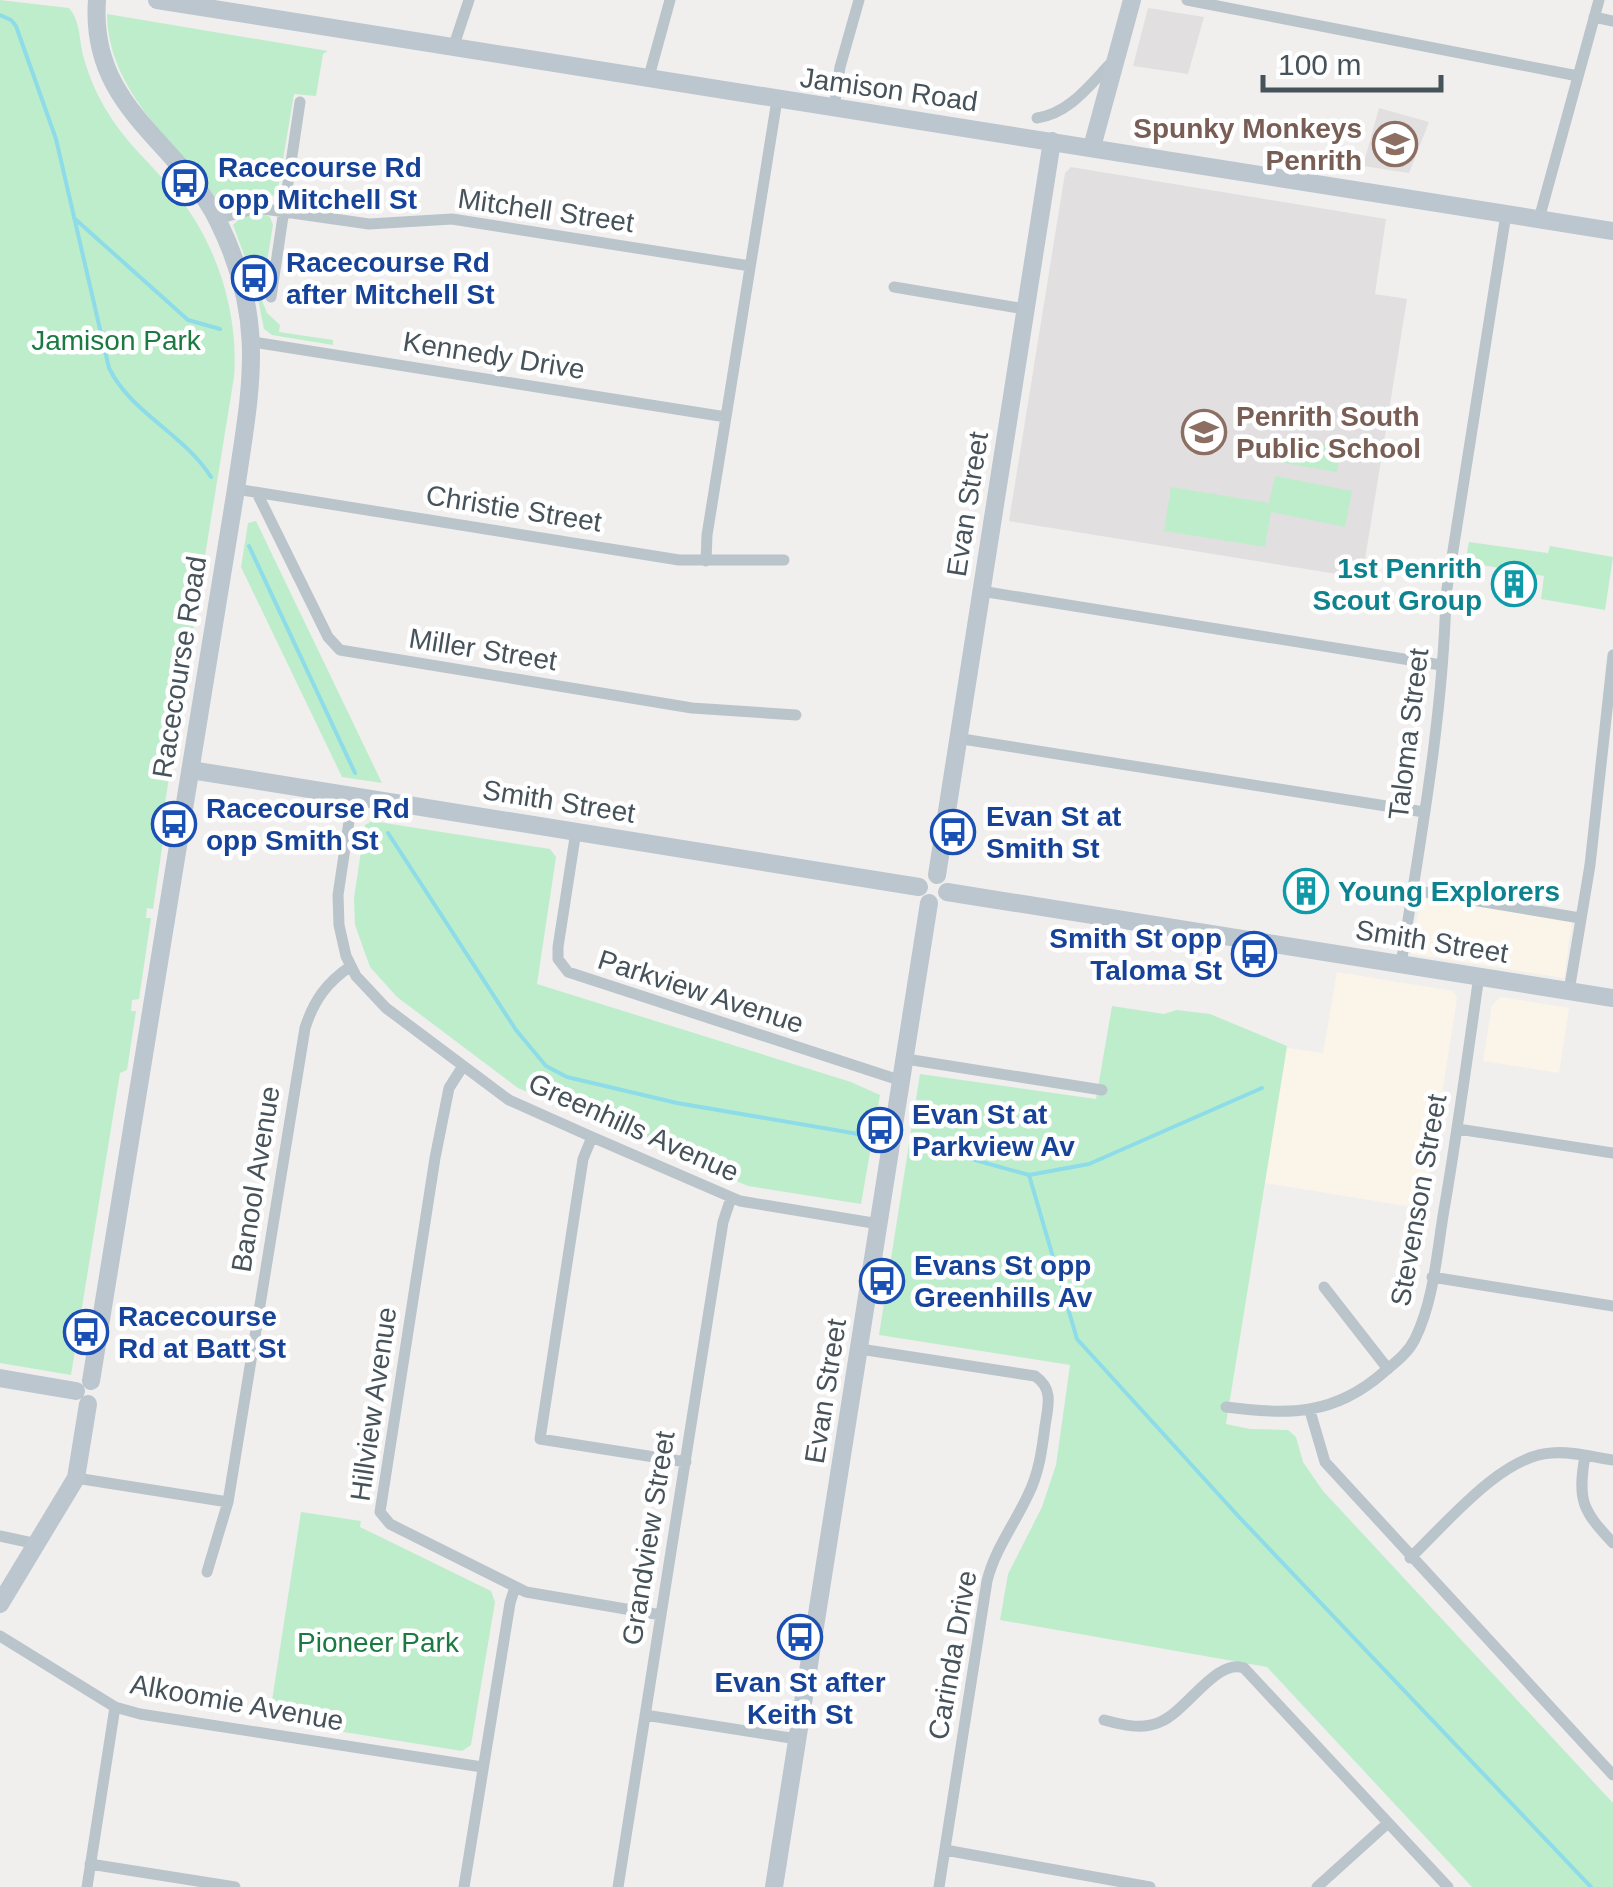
<svg xmlns="http://www.w3.org/2000/svg" width="1613" height="1887" font-family="Arial,sans-serif">
	<rect width="100%" height="100%" fill="#f1eeee"/>
	<path fill="#fbf4e8" d="M1421,897L1572,921L1564,978L1411,954Z
		M1337,972L1453,991L1457,998L1424,1209L1265,1183L1287,1048L1323,1053Z
		M1501,997L1569,1008L1559,1073L1483,1061L1492,1005Z"/>
	<path fill="#e2dfe0" d="M1148,8L1204,17L1188,74L1133,66Z
		M1379,108L1429,122L1409,173L1363,166Z
		M1071,167L1386,219L1375,294L1407,299L1362,578L1009,521L1065,173Z"/>
	<path fill="#beedcc" d="M0,0L69,8C81,22 79,41 84,59C89,76 96,93 105,108C123,140 150,163 174,191C216,241 239,311 234,377L162,821H166L153,909L147,908L146,918H151L139,999L132,1000L131,1011H136L127,1070L120,1073L71,1375L0,1363Z
		M107,14L328,51L323,54L316,96L294,94L277,195L219,202C177,143 108,93 107,14Z
		M264,214L270,217L273,225L261,298L267,313L280,325L279,332L333,340V345L272,335L264,329L255,284L233,225L244,215Z
		M1287,437L1341,446L1337,472L1283,463Z
		M1275,476L1352,491L1345,527L1271,512L1265,547L1164,531L1171,487L1269,503Z
		M256,521L382,783L342,777L241,567L248,523Z
		M1469,542L1548,553L1550,546L1613,557L1605,610L1541,599L1544,576L1465,562Z
		M372,821L550,849L556,857L537,984L851,1082L880,1095L861,1204L748,1186L518,1088L397,997L370,967L355,925L354,898L365,825Z
		M1112,1006L1164,1014L1177,1010L1210,1014L1287,1046L1226,1424L1250,1429L1288,1430L1296,1437L1303,1462L1323,1491L1613,1803V1887H1472L1267,1667L1000,1620L1008,1574L1042,1507L1056,1465L1070,1365L879,1335L920,1074L1096,1099Z
		M301,1512L361,1521L360,1527L491,1591L495,1602L471,1745L462,1751L269,1720Z"/>
	<g fill="none" stroke-linecap="round" stroke-linejoin="round">
		<path stroke="#8ddce8" stroke-width="4" d="M0,15L11,20L16,26L56,139L109,368C131,413 184,434 211,477
			M74,218L188,320L220,329
			M249,546L355,773
			M388,833L516,1030L546,1066L567,1077L677,1103L864,1135
			M928,1147L1029,1175L1077,1339L1240,1518L1591,1887
			M1029,1175L1089,1164L1262,1088"/>
		<path stroke="#bac4cb" stroke-width="11" d="M1187,0L1578,76
			M1594,17L1613,21
			M453,48L469,0
			M648,80L670,0
			M834,108L840,67L859,0
			M1037,118C1071,113 1091,83 1114,60
			M217,219L257,208L369,224L452,219L750,266
			M1539,219L1599,0
			M894,287L1025,309
			M271,297L300,102
			M253,342L726,417
			M236,489L679,560H784
			M257,493L328,637L340,650L692,708L796,715
			M706,561L707,535L777,100
			M981,591L1441,665
			M956,738L1424,812
			M353,795L338,895L339,925L346,956L356,976L386,1008L509,1100L592,1137L740,1201L879,1224
			M576,831L558,947V959L568,972L902,1081
			M1412,890L1580,918
			M1401,964C1420,842 1443,718 1446,595L1506,214
			M1569,991L1590,865L1613,655
			M906,1059L1102,1090
			M463,1066L449,1088L435,1158L380,1512L390,1524L526,1592L661,1615
			M1458,1129L1613,1153
			M592,1137L583,1159L540,1439L686,1462
			M1432,1277L1613,1306
			M1324,1287L1388,1369
			M860,1349L1035,1376C1054,1389 1048,1406 1045,1426C1042,1450 1039,1473 1028,1495C1014,1525 995,1549 987,1581L939,1887
			M1226,1407C1289,1415 1334,1416 1384,1372C1396,1362 1408,1353 1415,1339C1435,1298 1437,1248 1445,1204C1458,1128 1468,1052 1479,976
			M1310,1411L1325,1462L1613,1775
			M1585,1456C1577,1501 1583,1511 1613,1543
			M76,1478L228,1502
			M0,1536L37,1544
			M1410,1558C1446,1524 1501,1456 1551,1453C1571,1451 1593,1457 1613,1460
			M207,1572L228,1502L305,1028C314,1000 327,982 351,966
			M0,1636L115,1707L140,1714L482,1767
			M645,1715L797,1739
			M1104,1720C1122,1725 1142,1730 1160,1722C1187,1711 1216,1658 1244,1668L1448,1887
			M945,1850L1150,1887
			M90,1864L235,1887
			M87,1887L115,1707
			M464,1887L510,1603L515,1587
			M618,1887L723,1222L731,1198
			M1317,1887L1388,1823"/>
		<path stroke="#bbc6cf" stroke-width="18" d="M157,0L1613,231
			M1092,147L1132,0
			M191,770L919,887
			M937,875L1052,141
			M947,892L1613,998
			M0,1378L76,1391
			M91,1381L236,489C251,386 267,320 218,221C178,140 89,108 97,0
			M0,1604L76,1478L88,1404
			M774,1887L929,903"/>
	</g>
	<defs>
		<symbol id="school-ring" viewBox="-11 -11 22 22"><circle r="9.5" fill="#fff" stroke="#8d6e63" stroke-width="1.5"/><path d="M0-5L7-2L0 1L-7-2ZM-4 1L0 2.5L4 1V4Q0 6-4 4Z" fill="#8d6e63"/></symbol>
		<symbol id="bus-ring" viewBox="-11 -11 22 22"><circle r="9.5" fill="#fff" stroke="#1a4fb4" stroke-width="1.5"/><path d="M-5-6H5V4H4V6H2V4H-2V6H-4V4H-5ZM-3.5-4V0h7V-4ZM-3.5 1.2v1.5H-2V1.2ZM2 1.2v1.5H3.5V1.2Z" fill="#1a4fb4"/></symbol>
		<symbol id="building-ring" viewBox="-11 -11 22 22"><circle r="9.5" fill="#fff" stroke="#0f9aa8" stroke-width="1.5"/><path d="M-4-6H4V6H1V3H-1V6H-4ZM-2.5-4.3h1.7v1.8h-1.7ZM.8-4.3h1.7v1.8H.8ZM-2.5-1h1.7V.8h-1.7ZM.8-1h1.7V.8H.8Z" fill="#0f9aa8"/></symbol>
	</defs>
	<g fill-rule="evenodd">
		<use href="#school-ring" x="1370" y="119" width="50" height="50"/>
		<use href="#bus-ring" x="160" y="158" width="50" height="50"/>
		<use href="#bus-ring" x="229" y="253" width="50" height="50"/>
		<use href="#school-ring" x="1179" y="407" width="50" height="50"/>
		<use href="#building-ring" x="1489" y="559" width="50" height="50"/>
		<use href="#bus-ring" x="149" y="799" width="50" height="50"/>
		<use href="#bus-ring" x="928" y="807" width="50" height="50"/>
		<use href="#building-ring" x="1281" y="866" width="50" height="50"/>
		<use href="#bus-ring" x="1229" y="929" width="50" height="50"/>
		<use href="#bus-ring" x="855" y="1105" width="50" height="50"/>
		<use href="#bus-ring" x="857" y="1256" width="50" height="50"/>
		<use href="#bus-ring" x="61" y="1307" width="50" height="50"/>
		<use href="#bus-ring" x="775" y="1612" width="50" height="50"/>
	</g>
	<g text-anchor="middle" stroke-width="9" stroke-linejoin="round" paint-order="stroke">
		<g font-size="28" fill="#47535b" stroke="#fff">
			<text transform="translate(889 89) rotate(8)" y="10">Jamison Road</text>
			<text transform="translate(546 210) rotate(8)" y="10">Mitchell Street</text>
			<text transform="translate(494 355) rotate(9)" y="10">Kennedy Drive</text>
			<text transform="translate(967 504) rotate(-81)" y="10">Evan Street</text>
			<text transform="translate(514 508) rotate(9)" y="10">Christie Street</text>
			<text transform="translate(483 649) rotate(9)" y="10">Miller Street</text>
			<text transform="translate(179 667) rotate(-81)" y="10">Racecourse Road</text>
			<text transform="translate(1408 734) rotate(-83)" y="10">Taloma Street</text>
			<text transform="translate(559 801) rotate(9)" y="10">Smith Street</text>
			<text transform="translate(1432 941) rotate(9)" y="10">Smith Street</text>
			<text transform="translate(701 991) rotate(18)" y="10">Parkview Avenue</text>
			<text transform="translate(634 1127) rotate(24)" y="10">Greenhills Avenue</text>
			<text transform="translate(255 1179) rotate(-81)" y="10">Banool Avenue</text>
			<text transform="translate(1418 1200) rotate(-80)" y="10">Stevenson Street</text>
			<text transform="translate(825 1391) rotate(-81)" y="10">Evan Street</text>
			<text transform="translate(373 1404) rotate(-82)" y="10">Hillview Avenue</text>
			<text transform="translate(648 1538) rotate(-81)" y="10">Grandview Street</text>
			<text transform="translate(952 1655) rotate(-80)" y="10">Carinda Drive</text>
			<text transform="translate(237 1702) rotate(10)" y="10">Alkoomie Avenue</text>
		</g>
		<g font-size="28" font-weight="bold" fill="#785e54" stroke="#fff" text-anchor="end">
			<text x="1362" y="138">Spunky Monkeys<tspan x="1362" dy="32">Penrith</tspan></text>
			<text x="1236" y="426" text-anchor="start">Penrith South<tspan x="1236" dy="32">Public School</tspan></text>
		</g>
		<g font-size="28" font-weight="bold" fill="#164399" stroke="#fff" text-anchor="start">
			<text x="218" y="177">Racecourse Rd<tspan x="218" dy="32">opp Mitchell St</tspan></text>
			<text x="286" y="272">Racecourse Rd<tspan x="286" dy="32">after Mitchell St</tspan></text>
			<text x="206" y="818">Racecourse Rd<tspan x="206" dy="32">opp Smith St</tspan></text>
			<text x="986" y="826">Evan St at<tspan x="986" dy="32">Smith St</tspan></text>
			<text x="1222" y="948" text-anchor="end">Smith St opp<tspan x="1222" dy="32">Taloma St</tspan></text>
			<text x="912" y="1124">Evan St at<tspan x="912" dy="32">Parkview Av</tspan></text>
			<text x="914" y="1275">Evans St opp<tspan x="914" dy="32">Greenhills Av</tspan></text>
			<text x="118" y="1326">Racecourse<tspan x="118" dy="32">Rd at Batt St</tspan></text>
			<text x="800" y="1692" text-anchor="middle">Evan St after<tspan x="800" dy="32">Keith St</tspan></text>
		</g>
		<g font-size="28" fill="#1b7942" stroke="#fff">
			<text x="116" y="350">Jamison Park</text>
			<text x="378" y="1652">Pioneer Park</text>
		</g>
		<g font-size="28" font-weight="bold" fill="#0d838f" stroke="#fff" text-anchor="end">
			<text x="1482" y="578">1st Penrith<tspan x="1482" dy="32">Scout Group</tspan></text>
			<text x="1338" y="901" text-anchor="start">Young Explorers</text>
		</g>
	</g>
	<path d="M1263 75v15h178v-15" fill="none" stroke="#47535b" stroke-width="5"/>
	<text x="1278" y="75" font-size="30" fill="#47535b" stroke="#ffffff" stroke-width="8" paint-order="stroke">100 m</text>
</svg>
